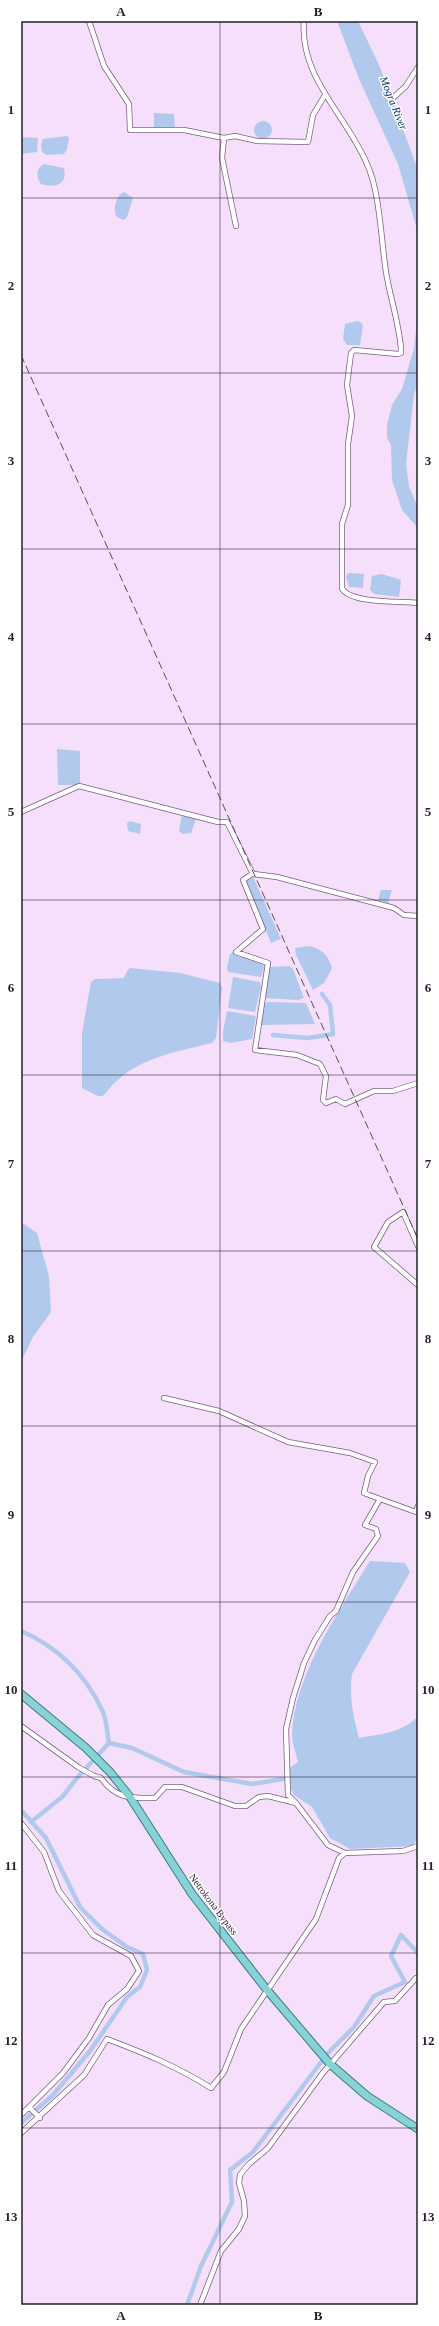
<svg xmlns="http://www.w3.org/2000/svg" width="439" height="2326" font-family="'Times New Roman',serif">
	<rect width="100%" height="100%" fill="#f5dffb"/>
	<path fill="#b2c9ee" d="M337,21H358L380,67L418,170V233L398,164L359,79Z
		M154,113L174,114L175,129H154Z
		M254 130a9 9 0 1 1 18 0a9 9 0 1 1-18 0Z
		M67,136L69,138L67,149L64,154L47,155L42,152L41,144L43,139Z
		M21,137L38,138L37,152L21,154Z
		M44,164L64,168C68,185 55,188 41,184C36,178 36,168 44,164Z
		M124,192L133,198L127,217L124,220L117,217C112,210 116,195 124,192Z
		M418,313V380L414,395L406,464L409,487L418,507V528L402,510L392,480L391,445L387,438V425L392,405L402,389L414,348Z
		M358,321L363,324L360,345H347L343,339L345,324Z
		M349,573L364,574L363,588L349,587L346,576Z
		M382,574L401,580L399,597L374,594L370,590L372,576Z
		M57,749L80,751V785H58Z
		M182,814L196,819L191,833L183,834L179,831Z
		M130,821L141,824L140,834L128,831L127,823Z
		M253,877L281,939L271,943L246,882Z
		M381,890H392L388,903L378,900Z
		M310,946C323,950 328,955 332,968L324,983L313,990L296,955L295,948Z
		M233,952L263,963L264,968L261,977L228,972L227,967L230,954Z
		M289,966L293,969L304,998L298,1000L264,998L270,967Z
		M130,968L180,973L220,983L222,988L216,1038L212,1043C183,1050 140,1058 118,1080C112,1084 108,1091 103,1096H98L82,1088V1033L91,982L95,979L124,978L127,971Z
		M233,977L260,982L261,987L255,1012L228,1008Z
		M269,1002L306,1003L315,1024L261,1025L263,1003Z
		M227,1011L256,1016L252,1039L231,1043L223,1041V1032Z
		M21,1222L37,1233L49,1276L51,1312L33,1337L21,1362Z
		M370,1561L405,1563L410,1572L352,1674C349,1697 353,1716 359,1738C380,1734 403,1733 418,1716V1838L412,1846L350,1849L330,1838L312,1807L294,1795L291,1789L289,1768L298,1762C296,1753 292,1743 292,1735C294,1675 339,1611 370,1561Z"/>
	<g fill="none" stroke-linecap="round" stroke-linejoin="round">
		<path stroke="#b2c9ee" stroke-width="4.5" d="M273,1035L308,1038L333,1034L330,1005L322,994
			M21,1631C57,1646 86,1675 102,1710C107,1720 107,1733 109,1743
			M21,1810L46,1838L80,1907L102,1929L127,1947L143,1954L147,1970L140,1987L127,1997L90,2051L53,2095L21,2123
			M31,1822L62,1797L77,1778L109,1743L132,1748L184,1772L252,1784L283,1779
			M187,2305L201,2266L232,2202L230,2170L253,2152L328,2053L354,2027L374,1996L405,1982L391,1956L401,1935L418,1953"/>
		<defs>
			<path id="minor" d="M89,21L104,66L129,104L130,130H184L224,138
				M304,21C299,77 347,116 367,164C380,192 381,240 386,272C390,297 399,323 401,349V353L398,354L354,350L351,353L347,385L352,416L348,444V505L342,524V588C349,604 403,601 418,603
				M393,98L406,86L418,67
				M236,226L222,158L224,138L235,136L257,141L308,142L313,115L325,95
				M21,812L79,786L218,822H227L253,874L277,877L394,908L404,915L418,916
				M252,874L243,880L263,929L236,952L268,963L255,1050L297,1055L320,1064L326,1076L323,1100L326,1103L336,1099L345,1104L374,1091H393L418,1083
				M418,1246L403,1212L388,1222L374,1247L418,1285
				M164,1398L219,1411L288,1442L350,1453L375,1462L368,1476L364,1493L380,1499L365,1525L376,1529L378,1536L353,1572L336,1611L330,1616L315,1640L304,1663L293,1698L286,1729L288,1795L296,1803
				M380,1499L416,1512L418,1506
				M21,1726L78,1767L94,1776L101,1778C116,1799 130,1798 155,1798L165,1787H182L235,1806H246L259,1797L268,1796L296,1803L328,1845L345,1853
				M21,1823L44,1852L59,1891L93,1935L131,1956L139,1971L127,1989L108,2005L89,2038L63,2073L21,2115
				M30,2108L40,2118
				M21,2133L84,2075L107,2039C144,2053 178,2067 211,2088L224,2072L241,2029L316,1919L339,1858L345,1853L403,1851L418,1846
				M200,2305L221,2251L239,2229L245,2216L244,2201L239,2183L240,2175L248,2165L268,2148L322,2074L384,2002L395,2001L416,1978L418,1979"/>
			<path id="primary" d="M21,1694L86,1748L110,1772L130,1797L192,1894L267,1990L330,2064L367,2096L418,2129"/>
		</defs>
		<use href="#minor" stroke="#7c5c84" stroke-width="6"/>
		<use href="#primary" stroke="#337f88" stroke-width="9"/>
		<use href="#minor" stroke="#fff" stroke-width="4.5"/>
		<use href="#primary" stroke="#88d2d5" stroke-width="7"/>
		<path stroke="#594a5c" stroke-width="1" stroke-dasharray="8 4" stroke-linecap="butt" d="M21,355L418,1239"/>
	</g>
	<path fill="none" stroke="#291c2c" stroke-width="1" stroke-opacity="0.55" d="M220,21V2305M21,198H418M21,373H418M21,549H418M21,724H418M21,900H418M21,1075H418M21,1251H418M21,1426H418M21,1602H418M21,1777H418M21,1953H418M21,2128H418"/>
	<g text-anchor="middle" stroke-width="3" stroke-linejoin="round" paint-order="stroke">
		<g font-size="10" fill="#291c2c" stroke="#fff">
			<text transform="translate(214 1904) rotate(53)" y="4">Netrokona Bypass</text>
		</g>
		<g font-size="11" font-style="italic" fill="#082b62" stroke="#fff">
			<text transform="translate(394 103) rotate(68)" y="4">Mogra River</text>
		</g>
	</g>
	<rect width="439" height="2326" fill="none" stroke="#ffffff" stroke-width="44"/>
	<rect x="22" y="22" width="395" height="2282" fill="none" stroke="#291c2c" stroke-width="1.5"/>
	<g font-size="13" text-anchor="middle" font-weight="bold" fill="#291c2c">
		<text x="121" y="16">A</text>
		<text x="318" y="16">B</text>
		<text x="11" y="114">1</text>
		<text x="428" y="114">1</text>
		<text x="11" y="290">2</text>
		<text x="428" y="290">2</text>
		<text x="11" y="465">3</text>
		<text x="428" y="465">3</text>
		<text x="11" y="641">4</text>
		<text x="428" y="641">4</text>
		<text x="11" y="816">5</text>
		<text x="428" y="816">5</text>
		<text x="11" y="992">6</text>
		<text x="428" y="992">6</text>
		<text x="11" y="1168">7</text>
		<text x="428" y="1168">7</text>
		<text x="11" y="1343">8</text>
		<text x="428" y="1343">8</text>
		<text x="11" y="1519">9</text>
		<text x="428" y="1519">9</text>
		<text x="11" y="1694">10</text>
		<text x="428" y="1694">10</text>
		<text x="11" y="1870">11</text>
		<text x="428" y="1870">11</text>
		<text x="11" y="2045">12</text>
		<text x="428" y="2045">12</text>
		<text x="11" y="2221">13</text>
		<text x="428" y="2221">13</text>
		<text x="121" y="2320">A</text>
		<text x="318" y="2320">B</text>
	</g>
</svg>
